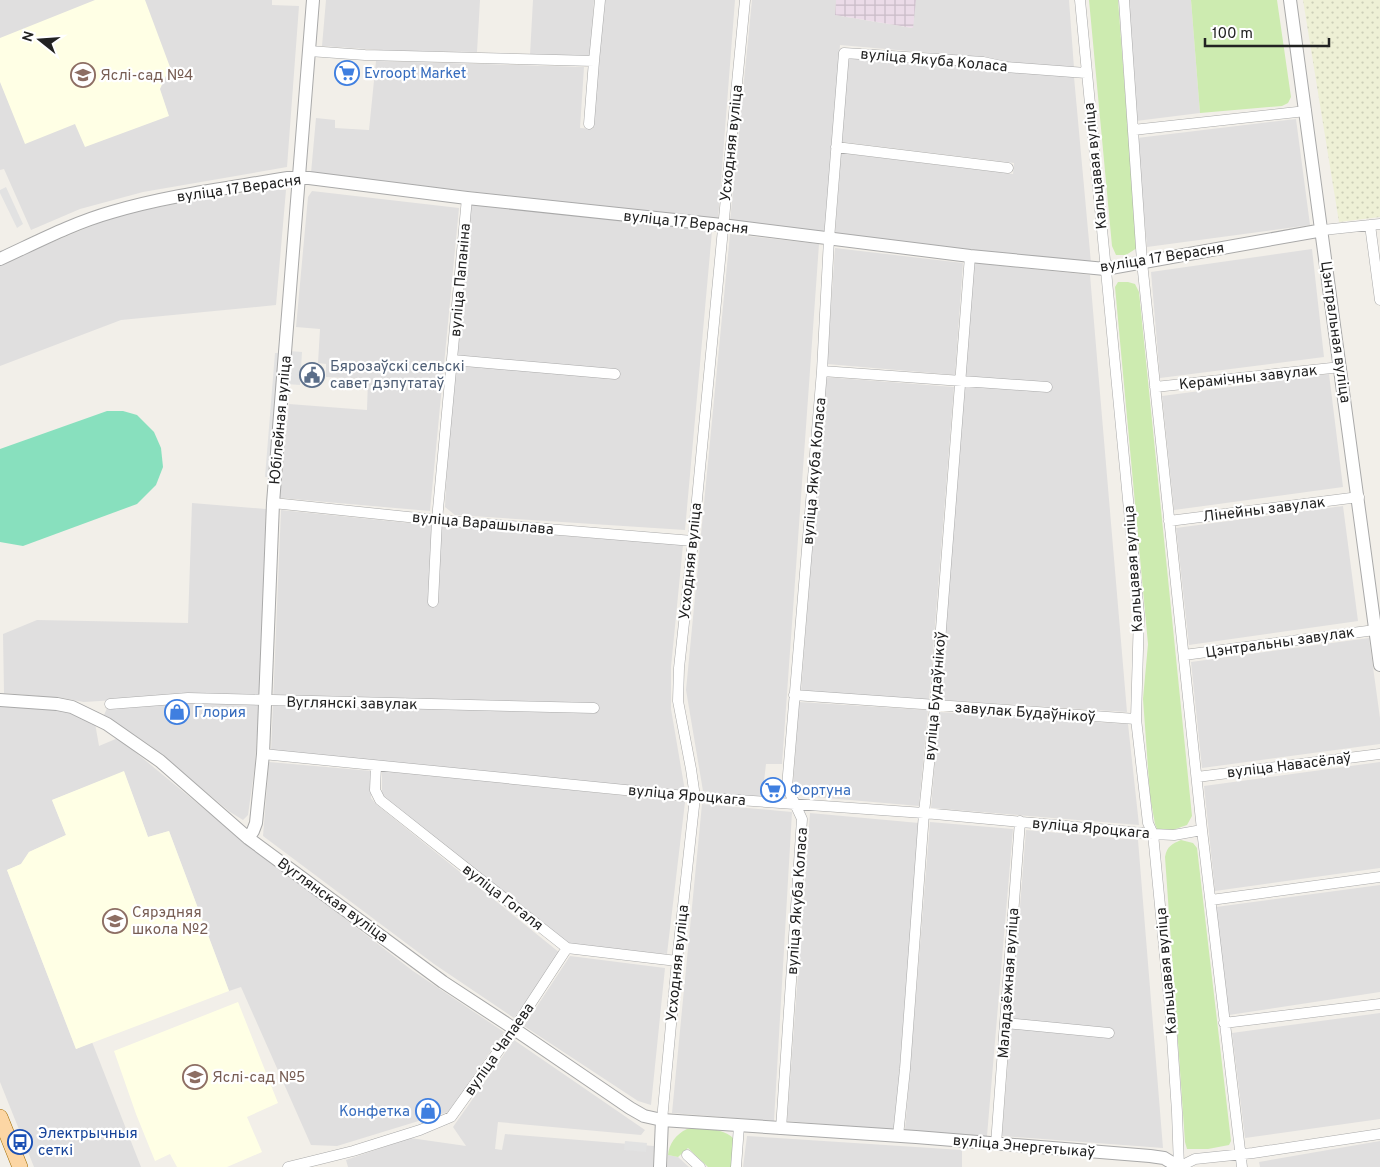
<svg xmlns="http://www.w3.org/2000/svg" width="1380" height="1167" font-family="Overpass,sans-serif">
	<defs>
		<pattern id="industrial-grid" width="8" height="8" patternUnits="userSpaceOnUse" patternTransform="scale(1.25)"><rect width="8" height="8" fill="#ebdbe8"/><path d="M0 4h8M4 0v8" fill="none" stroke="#c9bcc7"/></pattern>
		<pattern id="farmland-dots" width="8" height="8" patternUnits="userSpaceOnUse" patternTransform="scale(1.25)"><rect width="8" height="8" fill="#eef0d5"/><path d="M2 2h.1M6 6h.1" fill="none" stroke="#ccceb7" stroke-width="1.8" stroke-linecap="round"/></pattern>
	</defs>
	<rect width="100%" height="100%" fill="#f2efe9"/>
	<path fill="#e0dfdf" d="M0,0H272V5L299,6L287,167L143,192L80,209L31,230L4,169L0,170Z
		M326,0H480L477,52L395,51L322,46Z
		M533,0H594L591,59L530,55Z
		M604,0H735L718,220L311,173L316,118L335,120V128L369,130L376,61L584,67L580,128L593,129Z
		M752,0H836L835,15L912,28L916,0H1069L1074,68L1013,63L988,58L840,45L825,232L730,221Z
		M1129,0H1191L1200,113L1136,121Z
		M848,56L964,65L1074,77L1091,263L835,234L841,153L1013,174L1014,163L842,142Z
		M1296,119L1310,225L1147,247L1137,138Z
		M264,190H286L276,305L121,320L0,366V264L108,219L125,214L193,200Z
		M312,191L459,208L430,511L280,498L289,404L367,410L368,379L326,377V364L318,363L320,329L296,327L308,197Z
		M470,204L712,231L685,530L455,515L445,507L448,444Z
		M730,234L819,244L782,764H766L762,799L703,791L686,690Z
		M835,248L963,263L955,375L827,364Z
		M1312,249L1324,357L1160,378L1151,272Z
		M974,263L1090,275L1127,712L940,700Z
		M1329,374L1343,487L1174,510L1162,396Z
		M825,377L954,387L929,701L801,691Z
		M192,503L266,509L259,696L193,695L84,702L62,698L4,693L3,634L37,620L188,623Z
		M1343,506L1358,621L1189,645L1176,528Z
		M281,510L429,525L683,545L671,667V709L685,791L271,751Z
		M1369,638L1380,718V744L1202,768L1191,662Z
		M198,702L259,705L255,765L248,815L243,820L230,812L151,746L104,715L108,706Z
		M799,702L928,710L919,806L804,796L793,786Z
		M0,704L62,709L95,723L99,746L118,738L236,835L413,971L504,1032L448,1112L337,1146L311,1145L241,987L229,991L169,831L148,837L124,772L52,800L66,835L29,852L21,864L7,870L76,1049L92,1042L141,1167H34L0,1082Z
		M939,712L1128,724L1139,825L931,808Z
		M269,762L372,771L371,798L376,804L560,953L514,1018L434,964L263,836Z
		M1380,762V868L1215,891L1204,786Z
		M382,770L685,802L667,954L574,946L564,941L382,796Z
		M702,804L792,812L774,1121L672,1113Z
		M810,813L919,823L895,1130L787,1121Z
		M930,822L1013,829L987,1136L905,1130Z
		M1026,830L1138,840L1163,1148L1002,1136Z
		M1380,885V992L1229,1015L1216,907Z
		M570,956L665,968L651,1105L638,1101L524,1026Z
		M1380,1013V1119L1245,1138L1232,1033Z
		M514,1040L645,1130L641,1135L498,1122L495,1149L502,1150L505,1134L654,1146L653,1167H348L346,1160L410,1138L466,1146L453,1127Z
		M747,1136L962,1150V1167H743Z
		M1380,1141V1167H1260L1259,1162Z
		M668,1155L678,1157L689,1167H667Z"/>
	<path fill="url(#industrial-grid)" d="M836,0H916L913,28L835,15Z"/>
	<path fill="#ffffe5" d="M95,0H145L170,67L160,89L169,116L85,147L75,124L25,144L0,82V38Z
		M124,771L148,837L169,831L229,991L76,1049L7,870L21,864L29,852L66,835L52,800Z
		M238,1002L278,1103L247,1117L262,1152L227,1167H177L170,1154L155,1161L136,1114L114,1051Z"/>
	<path fill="url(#farmland-dots)" d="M1303,0H1380V217L1339,222Z"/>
	<path fill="#cdebb0" d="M1089,0H1118L1137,248L1126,255H1116L1112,246Z
		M1191,0H1277L1291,97L1288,103L1282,106L1200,113Z
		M1118,282H1128L1135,284L1139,292L1192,816L1187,825L1167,832L1157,829L1155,824L1150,796L1143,699L1148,644L1115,287Z
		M1181,840L1193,843L1197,848L1231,1141L1229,1145L1208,1149H1187L1185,1142L1165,857C1167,846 1172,844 1181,840Z
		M687,1129C701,1128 723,1127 734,1139L732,1167H708L688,1148L678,1157L668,1155C669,1144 676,1134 687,1129Z"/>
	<path fill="#88e0be" d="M107,411H123L137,415L154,432L161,448L163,467L156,485L137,504L23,546L0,542V449Z"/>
	<path fill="#e2e2e2" d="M6,187L23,224L17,228L0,193V190Z
		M289,351L302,352L300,385L287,384Z
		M275,353H282L272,477H265Z
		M625,1141L647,1143L646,1152L624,1150Z"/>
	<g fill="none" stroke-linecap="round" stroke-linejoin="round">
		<defs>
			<path id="minor" d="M1080,0L1139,614L1136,719L1148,823L1153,834L1170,1008L1177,1112L1179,1167L1195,1159L1253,1153L1380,1134
				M1124,0L1142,262L1202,830L1242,1167
				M309,51L365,55L594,61L589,124
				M594,61L600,0
				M1133,130L1306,111
				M836,147L1008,168
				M1370,225L1380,300
				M1323,230L1380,224
				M453,360L615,374
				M822,371L1047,387
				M1155,387L1341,367
				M273,503L437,520L693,541
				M1169,521L1359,497
				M433,602L437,520L467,198
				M1184,655L1375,630
				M794,695L1136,719
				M110,704L188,698L594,708
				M263,754L695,797L924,813L1153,834L1174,835L1202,830
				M376,766L375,790L380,800L567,948L677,961
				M1197,777L1380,754
				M1211,900L1380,877
				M1005,1023L1109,1033
				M1224,1023L1380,1004
				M662,1120L677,961L695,797L691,769L678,701L679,668L693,541L745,0
				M781,1129L802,819L787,787L822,371L829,239L844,53L983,62L1006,67L1086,73
				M898,1136L905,1069L924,813L935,706L970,256
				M996,1144L1020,821
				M687,1155L700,1167
				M288,1167L353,1151L420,1130L451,1117L514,1029L567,948
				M736,1167L739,1126"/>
			<path id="tertiary" d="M1290,0L1380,665
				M0,259C37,242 73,223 112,212C169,195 229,188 288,178H309L467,198L722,225L970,256L1105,269L1323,230
				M0,700L57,704L72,707L107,724L160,761L248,838L443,982L507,1024L630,1108L644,1116L662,1120L916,1137L1150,1156L1164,1158L1179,1167
				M248,838L253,831L256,823L263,754L273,503L313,0
				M660,1167L662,1120"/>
			<path id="primary" d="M0,1117L20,1167"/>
		</defs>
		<use href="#minor" stroke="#a9a9a9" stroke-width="11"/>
		<use href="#tertiary" stroke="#a9a9a9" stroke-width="14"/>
		<use href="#primary" stroke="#a06b00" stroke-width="16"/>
		<use href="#minor" stroke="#fff" stroke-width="10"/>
		<use href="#tertiary" stroke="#fff" stroke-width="12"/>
		<use href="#primary" stroke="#fcd6a4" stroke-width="15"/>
	</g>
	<defs>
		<symbol id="supermarket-ring" viewBox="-11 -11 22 22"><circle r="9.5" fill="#fff" stroke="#3f7fe0" stroke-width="1.5"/><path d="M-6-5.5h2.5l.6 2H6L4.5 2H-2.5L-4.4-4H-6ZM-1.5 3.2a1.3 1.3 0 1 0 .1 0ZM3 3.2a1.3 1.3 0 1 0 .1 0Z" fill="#3f7fe0"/></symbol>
		<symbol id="school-ring" viewBox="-11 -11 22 22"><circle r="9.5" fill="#fff" stroke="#8d6e63" stroke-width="1.5"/><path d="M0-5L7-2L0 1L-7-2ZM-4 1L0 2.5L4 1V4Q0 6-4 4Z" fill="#8d6e63"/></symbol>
		<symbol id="civic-ring" viewBox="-11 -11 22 22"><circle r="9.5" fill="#fff" stroke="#5c6f8a" stroke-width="1.5"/><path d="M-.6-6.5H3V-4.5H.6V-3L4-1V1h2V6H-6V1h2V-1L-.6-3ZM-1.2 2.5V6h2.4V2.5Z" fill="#5c6f8a"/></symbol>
		<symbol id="shop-ring" viewBox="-11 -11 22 22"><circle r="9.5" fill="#fff" stroke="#3f7fe0" stroke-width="1.5"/><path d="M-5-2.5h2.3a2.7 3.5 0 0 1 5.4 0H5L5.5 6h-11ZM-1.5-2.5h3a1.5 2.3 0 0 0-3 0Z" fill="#3f7fe0"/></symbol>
		<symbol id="bus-ring" viewBox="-11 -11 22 22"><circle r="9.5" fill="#fff" stroke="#1a4fb4" stroke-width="1.5"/><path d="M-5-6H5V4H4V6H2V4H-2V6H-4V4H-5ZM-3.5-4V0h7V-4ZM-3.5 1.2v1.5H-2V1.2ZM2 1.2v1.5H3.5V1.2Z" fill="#1a4fb4"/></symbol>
	</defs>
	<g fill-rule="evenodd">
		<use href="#supermarket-ring" x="333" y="59" width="28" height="28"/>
		<use href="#school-ring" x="69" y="61" width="28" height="28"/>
		<use href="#civic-ring" x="298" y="361" width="28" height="28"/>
		<use href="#shop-ring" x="163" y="698" width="28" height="28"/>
		<use href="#supermarket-ring" x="759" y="776" width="28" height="28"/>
		<use href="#school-ring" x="101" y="907" width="28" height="28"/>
		<use href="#school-ring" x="181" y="1063" width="28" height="28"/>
		<use href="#shop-ring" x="414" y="1097" width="28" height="28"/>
		<use href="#bus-ring" x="6" y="1128" width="28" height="28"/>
	</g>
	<g text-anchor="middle" stroke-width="4.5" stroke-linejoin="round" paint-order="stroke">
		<g font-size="15" fill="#222" stroke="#fff">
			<text transform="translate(934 60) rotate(5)" y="5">вуліца Якуба Коласа</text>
			<text transform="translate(731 143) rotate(-84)" y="5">Усходняя вуліца</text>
			<text transform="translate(1095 166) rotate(-96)" y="5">Кальцавая вуліца</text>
			<text transform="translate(239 188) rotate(-8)" y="5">вуліца 17 Верасня</text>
			<text transform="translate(686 222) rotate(6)" y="5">вуліца 17 Верасня</text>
			<text transform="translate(1162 257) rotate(-9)" y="5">вуліца 17 Верасня</text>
			<text transform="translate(460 280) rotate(-85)" y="5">вуліца Папаніна</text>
			<text transform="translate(1336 332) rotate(82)" y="5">Цэнтральная вуліца</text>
			<text transform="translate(1248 377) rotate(-6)" y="5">Керамічны завулак</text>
			<text transform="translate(280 420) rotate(-85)" y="5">Юбілейная вуліца</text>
			<text transform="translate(814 471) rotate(-85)" y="5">вуліца Якуба Коласа</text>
			<text transform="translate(1264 509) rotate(-7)" y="5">Лінейны завулак</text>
			<text transform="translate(483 523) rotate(5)" y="5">вуліца Варашылава</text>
			<text transform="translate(690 561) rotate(-84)" y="5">Усходняя вуліца</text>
			<text transform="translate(1133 569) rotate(-94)" y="5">Кальцавая вуліца</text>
			<text transform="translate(1280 642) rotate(-8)" y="5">Цэнтральны завулак</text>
			<text transform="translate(935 696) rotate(-85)" y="5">вуліца Будаўнікоў</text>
			<text transform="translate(352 703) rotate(1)" y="5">Вуглянскі завулак</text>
			<text transform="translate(1025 712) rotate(4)" y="5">завулак Будаўнікоў</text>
			<text transform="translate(1289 765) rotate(-7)" y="5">вуліца Навасёлаў</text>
			<text transform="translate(687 795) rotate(5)" y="5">вуліца Яроцкага</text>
			<text transform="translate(1091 828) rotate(5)" y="5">вуліца Яроцкага</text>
			<text transform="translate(503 897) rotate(38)" y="5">вуліца Гогаля</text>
			<text transform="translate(333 900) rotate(36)" y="5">Вуглянская вуліца</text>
			<text transform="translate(797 901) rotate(-86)" y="5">вуліца Якуба Коласа</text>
			<text transform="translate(677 963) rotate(-84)" y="5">Усходняя вуліца</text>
			<text transform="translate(1166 971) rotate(-95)" y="5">Кальцавая вуліца</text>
			<text transform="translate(1008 983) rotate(-86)" y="5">Маладзёжная вуліца</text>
			<text transform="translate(499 1049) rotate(-55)" y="5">вуліца Чапаева</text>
			<text transform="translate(1024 1146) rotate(5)" y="5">вуліца Энергетыкаў</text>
		</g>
		<g font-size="15" fill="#366cbe" stroke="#fff" text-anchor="start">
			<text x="364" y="78">Evroopt Market</text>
			<text x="194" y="717">Глория</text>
			<text x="790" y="795">Фортуна</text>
			<text x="410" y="1116" text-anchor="end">Конфетка</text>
		</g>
		<g font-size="15" fill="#785e54" stroke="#fff" text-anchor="start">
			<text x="100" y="80">Яслі-сад №4</text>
			<text x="132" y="917">Сярэдняя<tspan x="132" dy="17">школа №2</tspan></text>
			<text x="212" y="1082">Яслі-сад №5</text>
		</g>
		<g font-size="15" fill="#4e5e75" stroke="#fff" text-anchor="start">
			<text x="330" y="371">Бярозаўскі сельскі<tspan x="330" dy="17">савет дэпутатаў</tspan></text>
		</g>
		<g font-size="15" fill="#164399" stroke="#fff" text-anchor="start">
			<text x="38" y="1138">Электрычныя<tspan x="38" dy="17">сеткі</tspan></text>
		</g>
	</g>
	<g transform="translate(40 40) rotate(287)" stroke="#ffffff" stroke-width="4" paint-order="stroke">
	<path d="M0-4L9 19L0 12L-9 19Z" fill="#222222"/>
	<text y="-8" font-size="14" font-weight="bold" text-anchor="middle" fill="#222222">N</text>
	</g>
	<path d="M1205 38v8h124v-8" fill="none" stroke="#222222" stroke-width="2.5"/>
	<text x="1212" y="38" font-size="15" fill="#222222" stroke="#ffffff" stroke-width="4" paint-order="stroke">100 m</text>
</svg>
